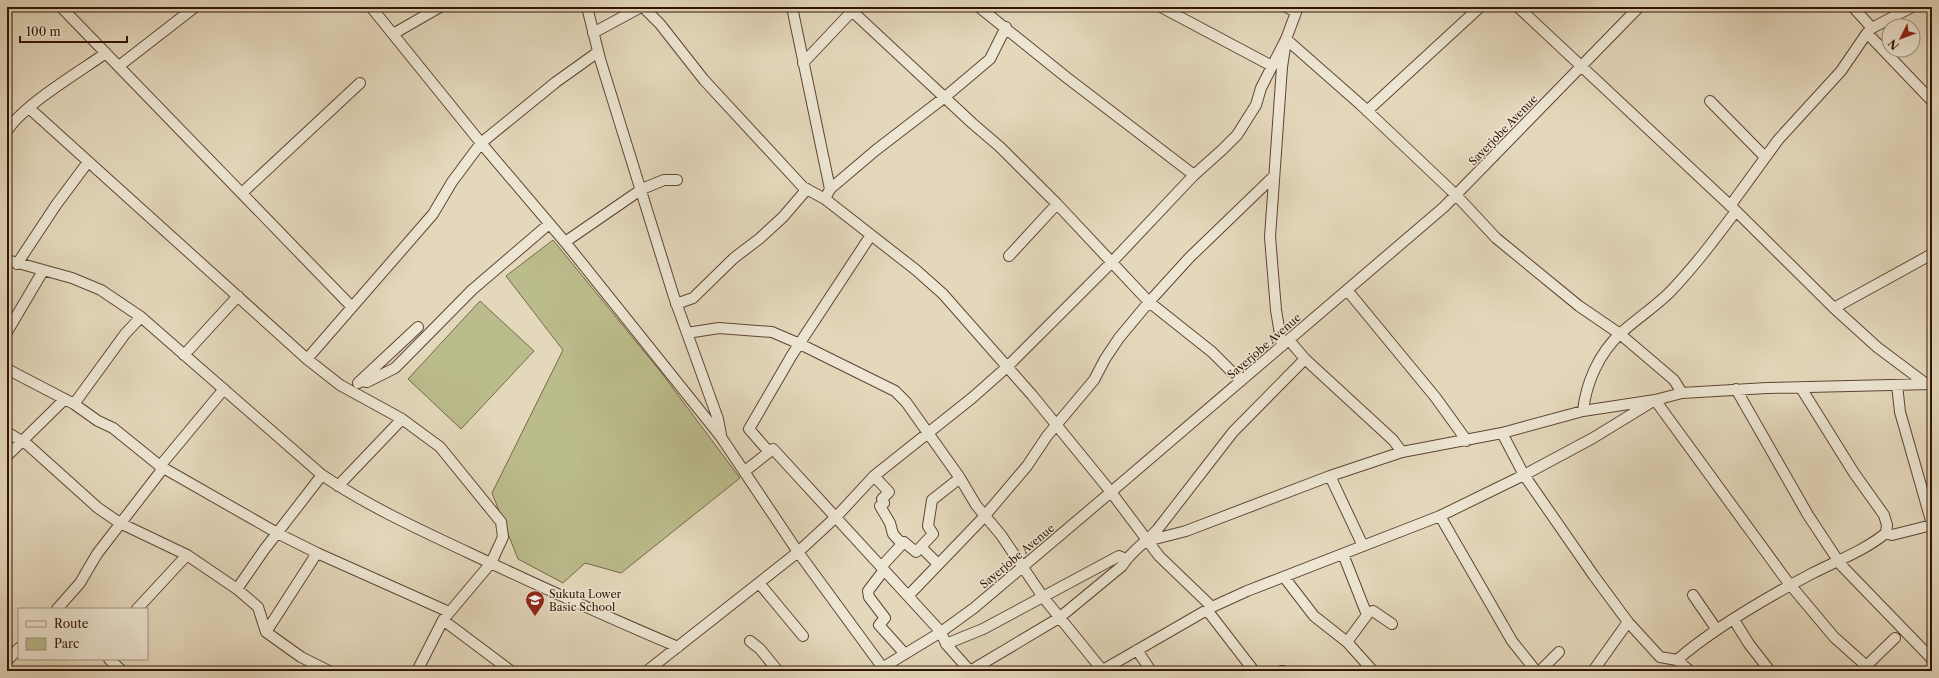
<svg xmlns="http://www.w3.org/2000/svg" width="1939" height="678" font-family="'Libre Caslon Text',serif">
	<rect width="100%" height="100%" fill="#e4d8bc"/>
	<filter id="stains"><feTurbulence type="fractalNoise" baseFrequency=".005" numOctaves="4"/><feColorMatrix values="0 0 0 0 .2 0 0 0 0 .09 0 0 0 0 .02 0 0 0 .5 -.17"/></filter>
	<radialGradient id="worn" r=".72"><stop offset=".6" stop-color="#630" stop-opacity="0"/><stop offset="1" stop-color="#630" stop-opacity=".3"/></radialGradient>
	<path fill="#bbbc8c" stroke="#776848" d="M553,240L660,371L740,478L621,573L585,563L563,583L518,559L492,493L563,350L506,276Z
		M480,301L534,351L461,429L408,379Z"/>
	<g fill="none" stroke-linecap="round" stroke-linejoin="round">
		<defs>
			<path id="minor" d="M61,7L351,306
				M371,7L481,143L565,242L721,437L798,552L883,668
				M587,7L600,59L674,297L718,419L721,435
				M643,7L660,24L704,80L803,187L825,199L916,270L943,294L1032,395L1111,492L1159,556L1212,607
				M792,7L830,189
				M852,7V11L972,123L1000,147L1057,204L1149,302L1212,352L1241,381
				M979,7L1066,77L1194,175
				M1161,7L1272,66
				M1286,7L1296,12
				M1518,7L1736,211L1834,308L1877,347L1925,383
				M1853,7L1872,28
				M593,33L641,7
				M1867,33L1932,101
				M393,34L440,7
				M1286,39L1361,105L1456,195L1496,238L1579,306L1620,334L1674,380L1682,393
				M803,63L856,7
				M119,66L195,7
				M1710,101L1765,157
				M29,108L307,359L340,385L402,419L440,447L501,522L503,537L491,563L443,620L417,671
				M1367,111L1480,7
				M7,131C23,105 79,72 106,53
				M242,193L360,83
				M825,199L830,189L876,150L945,97L990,59L1006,27
				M1730,206L1778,140L1841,71L1867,33L1872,28L1912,7
				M565,242L642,189L664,180H677
				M1009,256L1057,204
				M7,260L72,278L101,290L141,317L322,475C368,506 418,529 467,552C537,585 607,617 678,647
				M17,264L56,205L88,162
				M1347,290L1436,398L1467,441
				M676,304L693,298L734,258L759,239L783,217L807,189
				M1834,308L1932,254
				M7,332L43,271
				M687,333L719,328L772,332L800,344L895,391L906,402L960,478L976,505L1001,535L1043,597L1103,671
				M1289,340L1305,359L1393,440L1402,452
				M1282,346L1276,310L1270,237L1282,67L1285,47
				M184,355L238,296
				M307,359L433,214L452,182L481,143L556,82L598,52
				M7,369L74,404L98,421L113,428L160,466L279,534L317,553L449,612
				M360,381L367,382L395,368L472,290L549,224
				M358,383L418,327
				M1897,385L1900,412L1932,524
				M1801,388L1854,473L1884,515L1887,525L1886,533L1892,535L1932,525
				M1736,389L1808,515L1841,565L1932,659
				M74,404L125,334L141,317
				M1583,411C1586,383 1599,353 1621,333C1636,319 1655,307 1670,292C1694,267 1715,239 1736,211
				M7,432L28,445L98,508L120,523L187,555L237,589L258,607L266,632L301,657L329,671
				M1502,433L1524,475L1594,576L1628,622L1660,657L1677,660L1690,671
				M769,452L749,429L792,355L871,235
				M7,456L65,399
				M745,471L773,449L941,632L946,644L970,671
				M874,476L889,492L882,499L884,503L880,506L890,523L893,534L902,544
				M1330,476L1363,546
				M338,486L402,419
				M1440,516L1512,641L1536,671
				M1147,541L1186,531L1330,476L1402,452L1502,433L1583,411L1655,400L1682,393L1767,388L1932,384
				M921,547L938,564
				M1343,554L1367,615L1347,642
				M881,567L904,542L916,552L933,534L928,526L932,500L960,478
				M884,570L868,591L869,597L885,618L879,625L905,654
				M1284,577L1314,616L1347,642L1373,671
				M759,583L803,636
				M237,589L264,550L322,475
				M1693,595L1717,630
				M908,596L982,519L1027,466L1047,436L1094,380L1105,359L1119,338L1149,302L1190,257L1274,176
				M57,609L80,583L97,554L161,471L160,466L224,389
				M137,609L187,555
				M1207,610L1254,671
				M1367,613L1373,611L1392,624
				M443,620L511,671
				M1734,620L1749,644L1770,671
				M266,632L317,553
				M750,641L760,649L778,671
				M946,644L983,629L1119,556L1126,559
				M1137,650L1151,671
				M109,659L122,671
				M1677,660C1715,627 1766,598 1811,574C1836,561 1864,551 1886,533
				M7,661L19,648
				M647,671L798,552L836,517L874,476L972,398L1007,367L1111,263L1194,175L1222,150L1237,135L1256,105L1261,88L1286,39L1298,7
				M877,671L941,632L974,608L1111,492L1444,207L1639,7
				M970,671L1059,618L1122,566C1130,552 1146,542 1157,530L1233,432L1305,359
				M1101,671L1212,607L1247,591L1440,516L1524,475L1593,438L1655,400L1787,581L1834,637L1872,671
				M1281,671H1283
				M1540,671L1559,652
				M1593,671L1628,622
				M1861,671L1895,638"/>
		</defs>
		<use href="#minor" stroke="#5f4532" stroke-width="12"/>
		<use href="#minor" stroke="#ede6d3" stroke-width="10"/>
	</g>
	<defs>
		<symbol id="school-pin" viewBox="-11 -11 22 30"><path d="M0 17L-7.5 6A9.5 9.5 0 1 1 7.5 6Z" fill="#8f2418" stroke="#ede6d3"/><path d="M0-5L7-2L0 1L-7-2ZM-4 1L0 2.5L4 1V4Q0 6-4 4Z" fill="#fff"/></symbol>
	</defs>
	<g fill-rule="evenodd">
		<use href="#school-pin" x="524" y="589" width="22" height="30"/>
	</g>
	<g text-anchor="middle" stroke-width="3" stroke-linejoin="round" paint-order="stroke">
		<g font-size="11" fill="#331404" stroke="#ede6d3">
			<text transform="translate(1503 130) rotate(-46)" y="4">Sayerjobe Avenue</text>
			<text transform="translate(1264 346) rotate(-41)" y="4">Sayerjobe Avenue</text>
			<text transform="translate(1017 556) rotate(-40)" y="4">Sayerjobe Avenue</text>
		</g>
		<g font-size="11" fill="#331404" stroke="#ede6d3" text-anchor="start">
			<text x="549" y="598">Sukuta Lower<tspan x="549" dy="13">Basic School</tspan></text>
		</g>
	</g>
	<rect width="1939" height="678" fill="none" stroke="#e4d8bc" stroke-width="24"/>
	<rect x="8" y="8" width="1923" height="662" fill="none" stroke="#331404" stroke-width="2"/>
	<rect x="12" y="12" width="1915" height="654" fill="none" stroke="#331404"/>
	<rect x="18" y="608" width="130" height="52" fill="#ede6d3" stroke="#a39280"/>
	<rect x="26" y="621" width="20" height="6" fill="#ede6d3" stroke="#a39280"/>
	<text x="54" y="628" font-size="12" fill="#331404">Route</text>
	<rect x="26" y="638" width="20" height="12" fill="#bbbc8c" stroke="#a39280"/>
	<text x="54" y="648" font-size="12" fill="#331404">Parc</text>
	<g transform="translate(1901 38) rotate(228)"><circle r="19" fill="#ede6d3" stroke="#a39280"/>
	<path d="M0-3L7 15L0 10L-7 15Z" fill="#8f2418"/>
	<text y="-6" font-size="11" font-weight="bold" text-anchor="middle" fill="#331404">N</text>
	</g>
	<path d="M20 36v6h107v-6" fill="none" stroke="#331404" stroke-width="2"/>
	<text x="26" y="36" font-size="12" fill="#331404" stroke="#ede6d3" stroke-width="3" paint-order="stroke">100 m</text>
	<rect width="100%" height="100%" filter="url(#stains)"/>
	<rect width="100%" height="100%" fill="url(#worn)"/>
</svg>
